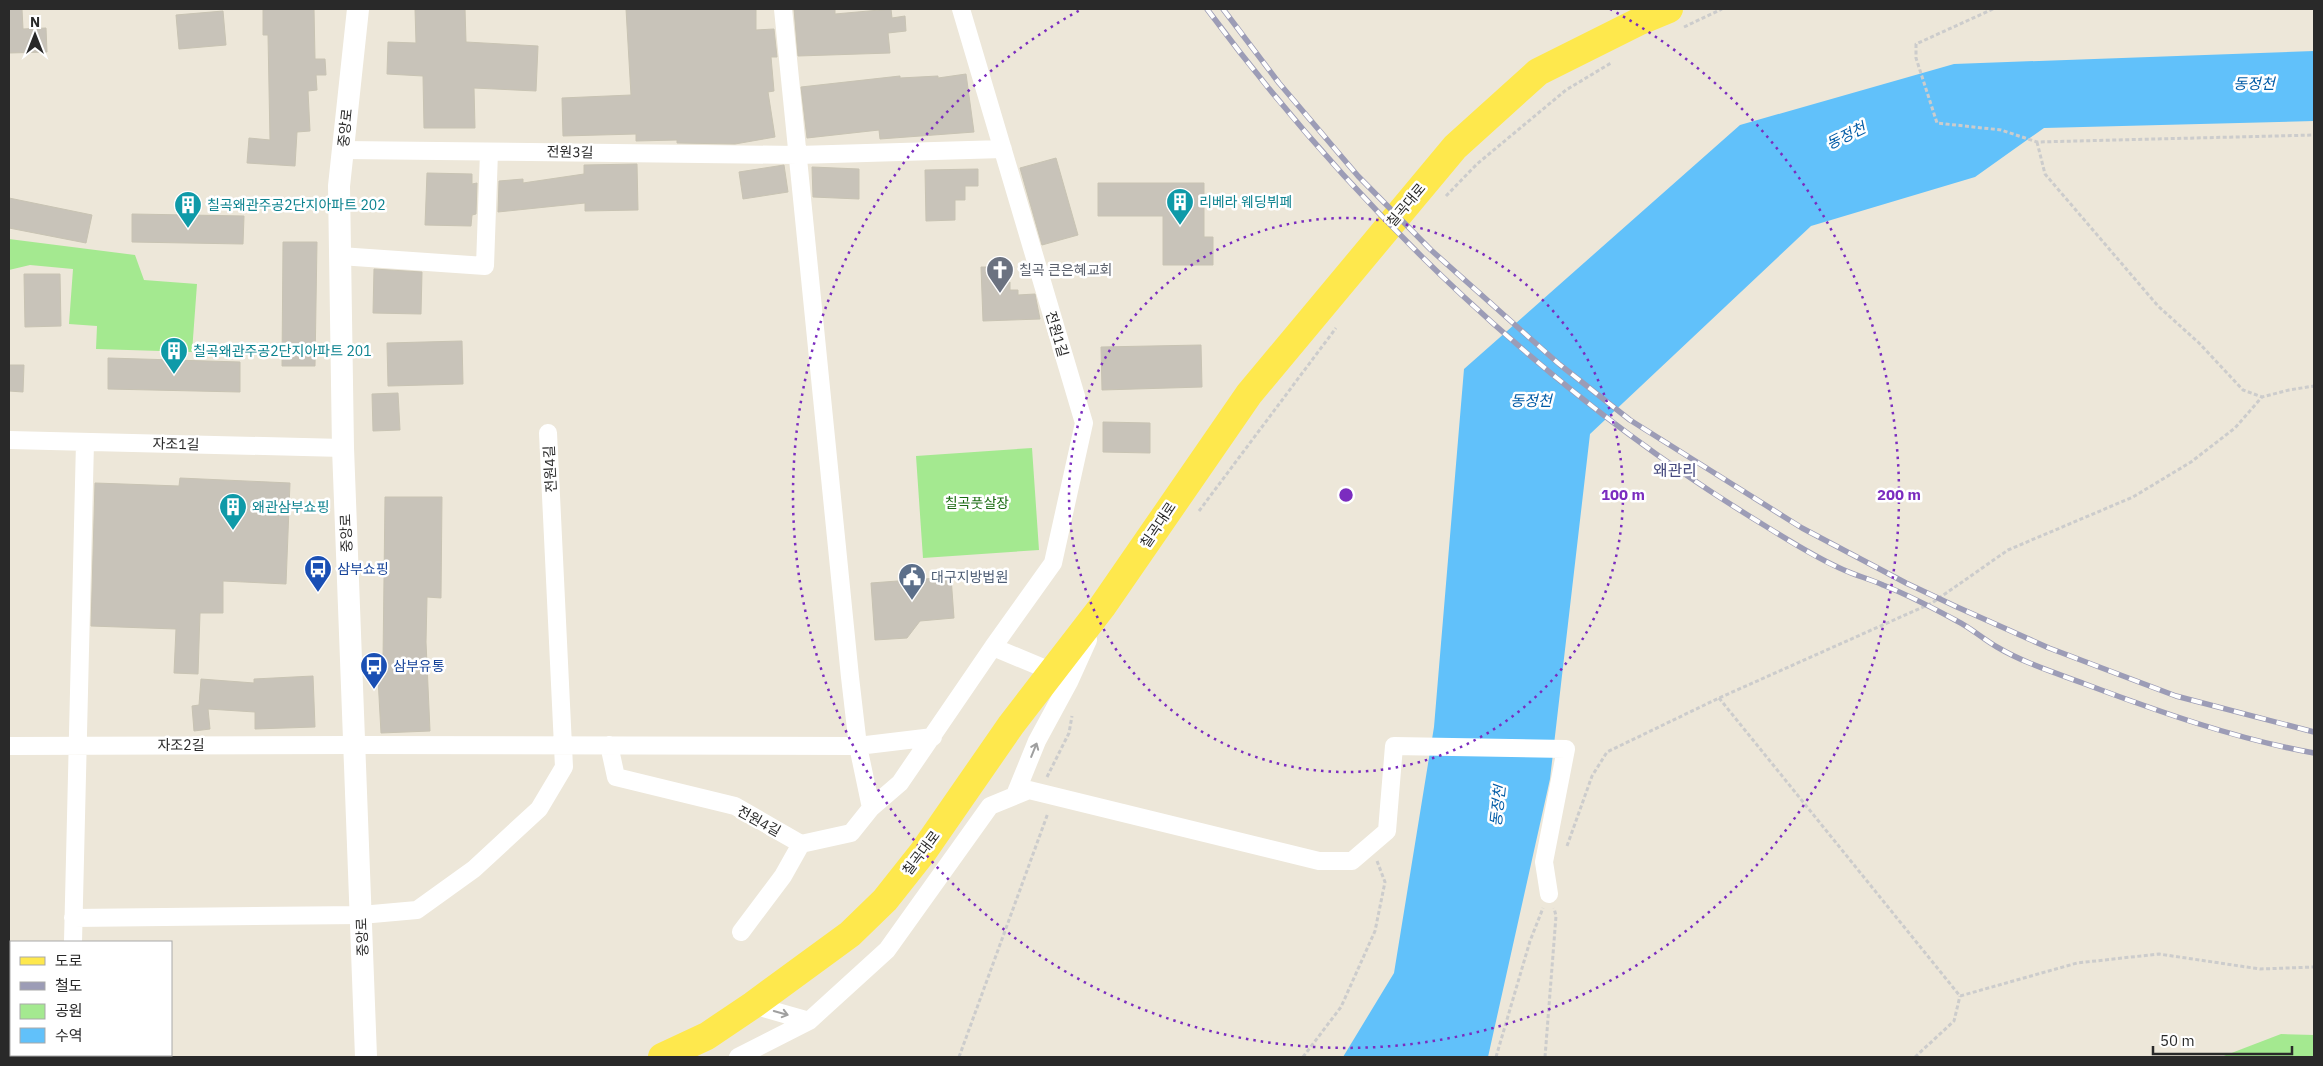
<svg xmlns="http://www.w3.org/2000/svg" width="2323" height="1066" font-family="'IBM Plex Sans','Noto Sans KR',sans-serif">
	<rect width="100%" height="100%" fill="#ede7d9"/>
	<path fill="#a4e990" d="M9,239L135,255L144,280L197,284L192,352L96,349L97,326L69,324L73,269L30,265L9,270Z
		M1032,448L1039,550L923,558L916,456Z
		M2281,1034L2314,1035V1057H2221Z"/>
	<path fill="#61c1fa" d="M2314,51V121L2044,128L1975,177L1811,226L1590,434L1550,779L1488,1057H1343L1394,973L1434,727L1464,369L1740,125L1954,64Z"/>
	<path fill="#c8c3b9" stroke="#c8c3b3" d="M9,9H22L23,29L46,28L47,52L9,53Z
		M263,9H314L315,59H325L326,75H316L317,90L308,91L310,131L297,132L295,166L247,163L249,138L270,140L268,35H263Z
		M415,9H465L466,42L538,46L536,91L474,88L475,128H424L423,76L387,74L388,42L416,43Z
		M626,9H756V30L774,29L777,57H771L774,91L768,92L775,137L735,144L677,143V140L636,141V134L563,136L562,98L631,95Z
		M794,9H835V14L891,9L892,18L905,16L906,31L888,33L890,53L798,56Z
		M223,11L226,45L179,49L176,15Z
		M966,74L974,132L880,139L879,130L807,138L801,87L900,76V78L938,76V78Z
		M1056,158L1078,235L1042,245L1020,168Z
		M637,164L638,210L585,211V203L498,212L499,181L523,179V183L584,174V165Z
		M784,165L788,192L743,199L739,172Z
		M812,167L859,169V199L813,197Z
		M978,169V186H965V200H955V220L926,221L925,170Z
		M427,173L472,174V184L477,183L476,214L472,215L471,226L425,225Z
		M1098,183H1204V237H1213V265H1163V216H1098Z
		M9,198L92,215L86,243L9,228Z
		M132,214L244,216L243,244L132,242Z
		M283,242H317L315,366H282Z
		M981,267H996L997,283L1010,282V290H1018V295L1035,294L1040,319L983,321Z
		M374,269L422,272L421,314L373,313Z
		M24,274H60L61,326L25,327Z
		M462,341L463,384L388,386L387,343Z
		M1201,345L1202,387L1102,390L1101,347Z
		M108,358L240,362V392L108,389Z
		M9,365H24L23,392L9,391Z
		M398,393L400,430L373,431L372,394Z
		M1103,422L1150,423V453L1103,452Z
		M180,478L290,483L286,584L223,581V613H200L198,674L174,673L176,629L91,626L95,483L179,486Z
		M385,497H442L441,598L427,597L426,642L430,731L381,733L377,660H383Z
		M951,577L954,618L920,621L907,638L875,640L871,583Z
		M313,676L315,727L255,729V712L208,709L210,729L194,731L192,706L199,705L201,679L254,683V679Z"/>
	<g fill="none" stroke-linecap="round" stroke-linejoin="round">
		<path stroke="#ccc" stroke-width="3" stroke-dasharray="4 2.5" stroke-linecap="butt" d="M1993,9L1916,44V58L1937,123L2001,130L2037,142L2314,135
			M1684,27L1722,9
			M2037,142L2045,174L2158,306L2199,343L2243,390L2262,397
			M1446,196L1477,164L1566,90L1611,63
			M1199,511L1336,328
			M1719,698L1960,996L2077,963L2159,954L2260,969L2314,967
			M1047,777L1069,733L1072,716
			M1567,846L1592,776L1607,752L1719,698L1932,603L2008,550L2133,497L2191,462L2235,428L2262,397L2289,390L2314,386
			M959,1057L1048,813
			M1303,1057L1341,1007L1375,931L1385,882L1377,861
			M1496,1057L1530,941L1543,908
			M1545,1057L1556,916L1554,908
			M1915,1057L1954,1021L1960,996"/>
		<path stroke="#fff" stroke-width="18" d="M783,9L850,677L858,746L871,808
			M961,9L1084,423L1053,563L993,647
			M343,150L798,155L1003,149
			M340,256L485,266L489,152
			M9,440L343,448
			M609,745L616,777L735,806L801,844L783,876L741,932
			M9,746L354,745L858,746L933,737
			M1015,795L1037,741L1069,682L1088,640
			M801,844L851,833L871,808L900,783L993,647L1053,672
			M73,918L361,915L417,910L474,869L539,809L564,767L548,433
			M73,942L85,442
			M753,1005L809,1021
			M71,1057V1055
			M738,1057L809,1021L887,950L990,806L1029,790L1319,861H1352L1387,831L1394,746L1566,749L1544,862L1549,894"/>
		<path stroke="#fff" stroke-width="22" d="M358,9L339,186L343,448L366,1057"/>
		<path stroke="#fee84d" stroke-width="28" d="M662,1057L707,1036L753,1005L850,934L885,900L923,852L1011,725L1102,607L1249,394L1455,147L1538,72L1640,21L1669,9"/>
		<defs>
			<path id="rail" d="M1207,9C1359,214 1548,394 1767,527C1791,542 1818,559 1844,570C1857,576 1870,579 1883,585C1908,595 1933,608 1957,621C1971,628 1983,639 1997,647C2024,663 2056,673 2085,684C2160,712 2236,739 2314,753
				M1223,9L1279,83L1358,176L1431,250L1559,364L1630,420L1802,528L1906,583L1957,607L2049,648L2176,696L2314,732"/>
		</defs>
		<use href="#rail" stroke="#9c9cb6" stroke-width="5.5"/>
		<use href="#rail" stroke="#fff" stroke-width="4" stroke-dasharray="11" stroke-linecap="butt"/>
	</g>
	<defs><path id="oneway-shaft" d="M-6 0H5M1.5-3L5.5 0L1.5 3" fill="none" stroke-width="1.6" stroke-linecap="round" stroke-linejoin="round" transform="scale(1.25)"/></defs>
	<g stroke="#9f9f9f">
		<use href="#oneway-shaft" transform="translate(1034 750) rotate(-68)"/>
		<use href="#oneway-shaft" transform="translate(781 1013) rotate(16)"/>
	</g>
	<g fill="none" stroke="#7b2cbf" stroke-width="2.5" stroke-dasharray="2.5 5">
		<circle cx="1346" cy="495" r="277"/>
		<path d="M1610 9A553 553 0 1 1 1082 9"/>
	</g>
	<defs>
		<symbol id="building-pin" viewBox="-11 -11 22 30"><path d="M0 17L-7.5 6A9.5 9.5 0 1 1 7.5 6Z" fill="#0f9aa8" stroke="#fff"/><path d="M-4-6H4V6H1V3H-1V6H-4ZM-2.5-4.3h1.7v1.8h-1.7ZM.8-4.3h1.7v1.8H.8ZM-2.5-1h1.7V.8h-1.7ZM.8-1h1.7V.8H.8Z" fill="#fff"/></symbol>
		<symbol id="church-pin" viewBox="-11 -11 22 30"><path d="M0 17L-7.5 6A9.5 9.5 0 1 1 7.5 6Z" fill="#6b7280" stroke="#fff"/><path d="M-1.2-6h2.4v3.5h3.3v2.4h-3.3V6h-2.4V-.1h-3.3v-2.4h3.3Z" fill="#fff"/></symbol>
		<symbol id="bus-pin" viewBox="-11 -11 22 30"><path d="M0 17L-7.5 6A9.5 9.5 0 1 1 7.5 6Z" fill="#1a4fb4" stroke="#fff"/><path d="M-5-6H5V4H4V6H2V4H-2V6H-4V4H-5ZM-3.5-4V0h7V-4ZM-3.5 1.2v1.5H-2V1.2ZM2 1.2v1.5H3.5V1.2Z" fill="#fff"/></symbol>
		<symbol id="civic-pin" viewBox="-11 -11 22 30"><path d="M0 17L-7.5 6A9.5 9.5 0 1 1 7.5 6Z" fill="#5c6f8a" stroke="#fff"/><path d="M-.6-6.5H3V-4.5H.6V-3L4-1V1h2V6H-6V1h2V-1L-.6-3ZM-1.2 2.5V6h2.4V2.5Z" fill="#fff"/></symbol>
	</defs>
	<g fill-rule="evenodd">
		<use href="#building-pin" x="1164" y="186" width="32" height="43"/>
		<use href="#building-pin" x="172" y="189" width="32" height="43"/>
		<use href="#church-pin" x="984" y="254" width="32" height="43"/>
		<use href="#building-pin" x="158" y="335" width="32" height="43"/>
		<use href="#building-pin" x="217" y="491" width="32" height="43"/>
		<use href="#bus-pin" x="302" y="553" width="32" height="43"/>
		<use href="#civic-pin" x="896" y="561" width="32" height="43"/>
		<use href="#bus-pin" x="358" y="650" width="32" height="43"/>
	</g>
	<g text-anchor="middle" stroke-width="5" stroke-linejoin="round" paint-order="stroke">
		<g font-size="14" fill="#292929" stroke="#fff">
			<text transform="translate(345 128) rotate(-84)" y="5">중앙로</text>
			<text transform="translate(570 152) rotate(1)" y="5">전원3길</text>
			<text transform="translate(1406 205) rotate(-50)" y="5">칠곡대로</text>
			<text transform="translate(1057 334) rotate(74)" y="5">전원1길</text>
			<text transform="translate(176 444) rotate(1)" y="5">자조1길</text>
			<text transform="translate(550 469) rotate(-93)" y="5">전원4길</text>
			<text transform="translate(1158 525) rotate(-56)" y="5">칠곡대로</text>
			<text transform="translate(346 533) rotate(-92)" y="5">중앙로</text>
			<text x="181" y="750">자조2길</text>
			<text transform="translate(759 821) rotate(29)" y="5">전원4길</text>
			<text transform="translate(921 853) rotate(-53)" y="5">칠곡대로</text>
			<text transform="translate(362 937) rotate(-92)" y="5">중앙로</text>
		</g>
		<g font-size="14" fill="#0d838f" stroke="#fff" text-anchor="start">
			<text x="1199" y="207">리베라 웨딩뷔페</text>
			<text x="207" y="210">칠곡왜관주공2단지아파트 202</text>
			<text x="193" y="356">칠곡왜관주공2단지아파트 201</text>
			<text x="252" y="512">왜관삼부쇼핑</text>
		</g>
		<g font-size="14" fill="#5b616d" stroke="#fff" text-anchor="start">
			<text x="1019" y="275">칠곡 큰은혜교회</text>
		</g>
		<g font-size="14" fill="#1b6c13" stroke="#fff">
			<text x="977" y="508">칠곡풋살장</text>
		</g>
		<g font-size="14" fill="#164399" stroke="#fff" text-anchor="start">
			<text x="337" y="574">삼부쇼핑</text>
			<text x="393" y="671">삼부유통</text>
		</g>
		<g font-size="14" fill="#4e5e75" stroke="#fff" text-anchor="start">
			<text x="931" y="582">대구지방법원</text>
		</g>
		<g font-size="15" font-style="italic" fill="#005ba6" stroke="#fff">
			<text x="2254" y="89">동정천</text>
			<text transform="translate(1846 136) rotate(-26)" y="5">동정천</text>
			<text x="1531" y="406">동정천</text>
			<text transform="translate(1498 806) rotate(-84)" y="5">동정천</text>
		</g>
		<g font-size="16" fill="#45497e" stroke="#fff">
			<text x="1675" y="476">왜관리</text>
		</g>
	</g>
	<circle cx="1346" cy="495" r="8" fill="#7b2cbf" stroke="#fff" stroke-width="2.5"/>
	<g font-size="15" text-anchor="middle" font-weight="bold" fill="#7b2cbf" stroke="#fff" stroke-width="5" stroke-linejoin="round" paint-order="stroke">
		<text x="1623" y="500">100 m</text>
		<text x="1899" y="500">200 m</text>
	</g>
	<rect width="2323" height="1066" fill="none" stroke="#292929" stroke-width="20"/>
	<rect x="10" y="941" width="162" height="115" fill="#ffffff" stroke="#a9a9a9"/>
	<rect x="20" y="957" width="25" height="8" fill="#fee84d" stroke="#a9a9a9"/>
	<text x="55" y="966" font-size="15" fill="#292929">도로</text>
	<rect x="20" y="982" width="25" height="8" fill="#9c9cb6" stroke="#a9a9a9"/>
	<text x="55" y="991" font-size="15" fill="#292929">철도</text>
	<rect x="20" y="1004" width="25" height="15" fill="#a4e990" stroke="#a9a9a9"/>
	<text x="55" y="1016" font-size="15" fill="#292929">공원</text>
	<rect x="20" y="1028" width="25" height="15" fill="#61c1fa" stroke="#a9a9a9"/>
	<text x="55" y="1041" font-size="15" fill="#292929">수역</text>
	<g transform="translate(35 35)" stroke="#ffffff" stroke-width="4" paint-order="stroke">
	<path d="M0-4L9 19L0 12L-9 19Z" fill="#292929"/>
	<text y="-8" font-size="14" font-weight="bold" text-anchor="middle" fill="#292929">N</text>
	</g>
	<path d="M2153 1046v8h139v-8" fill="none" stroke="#292929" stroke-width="2.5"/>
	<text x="2160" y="1046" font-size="15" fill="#292929" stroke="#ffffff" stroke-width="4" paint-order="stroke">50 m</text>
</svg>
